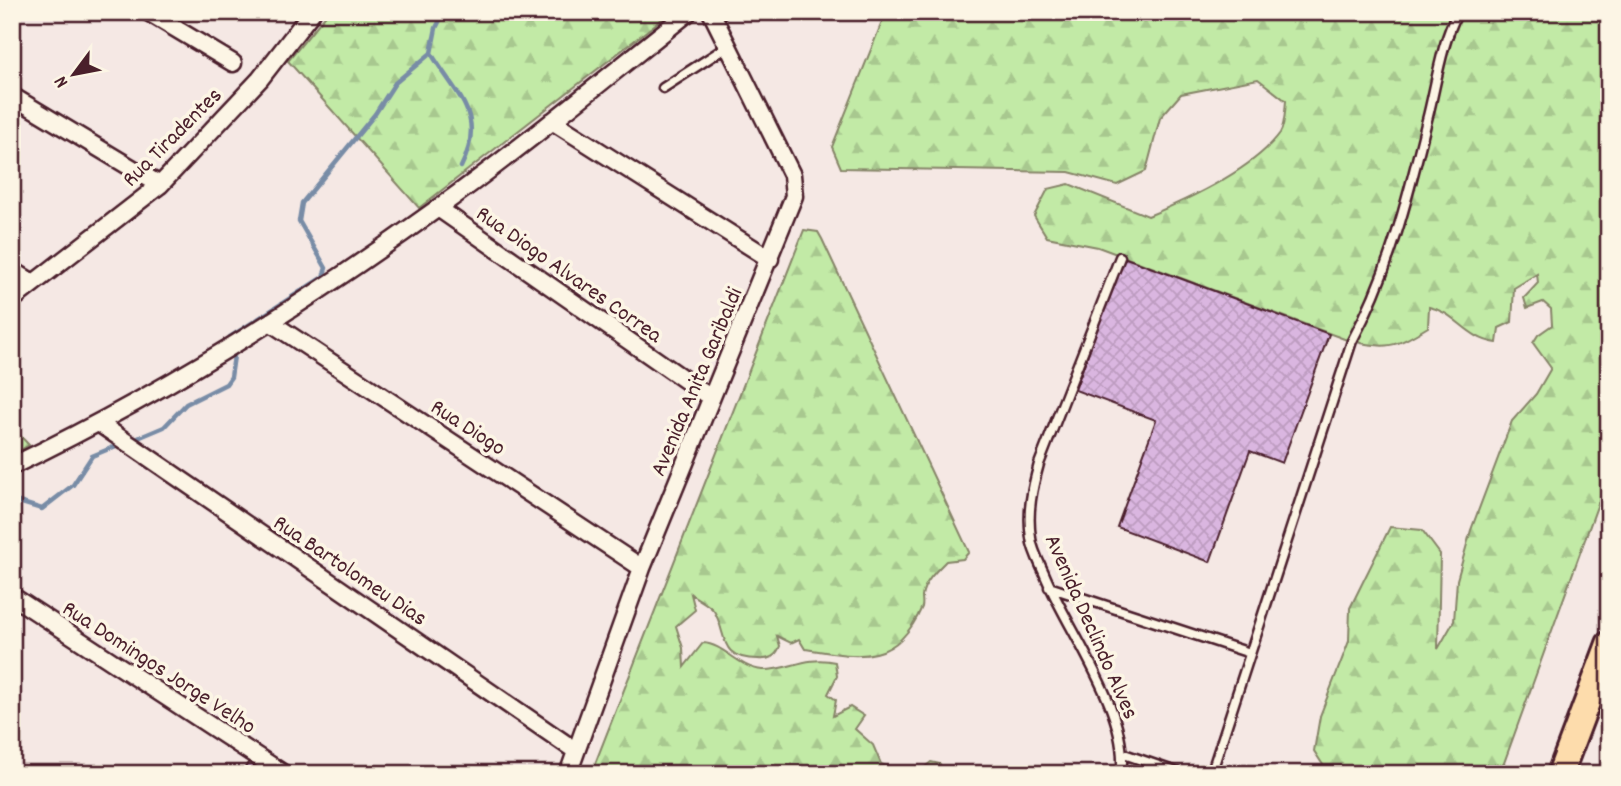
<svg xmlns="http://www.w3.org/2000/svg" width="1621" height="786" font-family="Dekko,sans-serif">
	<defs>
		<pattern id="forest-firs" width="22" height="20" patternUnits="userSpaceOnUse" patternTransform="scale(1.75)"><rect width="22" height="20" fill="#c2eaa6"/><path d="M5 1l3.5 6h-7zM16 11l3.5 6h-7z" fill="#a8c88f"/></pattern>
		<pattern id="building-cross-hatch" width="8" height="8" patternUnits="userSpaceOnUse" patternTransform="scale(1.75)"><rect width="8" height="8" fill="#dab6e0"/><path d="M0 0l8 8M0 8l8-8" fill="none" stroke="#bd9cc0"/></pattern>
	</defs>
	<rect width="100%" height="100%" fill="#f5e8e4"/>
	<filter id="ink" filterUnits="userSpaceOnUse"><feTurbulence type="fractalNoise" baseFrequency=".0143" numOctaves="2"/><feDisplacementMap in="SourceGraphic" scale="14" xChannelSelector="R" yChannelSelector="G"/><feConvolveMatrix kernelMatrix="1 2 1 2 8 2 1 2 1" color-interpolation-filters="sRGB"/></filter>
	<g filter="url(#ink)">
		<path fill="url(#forest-firs)" stroke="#868468" stroke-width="2" d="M328,12H671L419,208L288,61Z
			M886,12H1609V473L1500,774H1350L1341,766L1325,768L1314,751L1320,716L1349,641L1350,608L1390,527L1422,530L1440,554L1438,649L1454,621L1457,580L1471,530L1512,421L1536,394L1551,368L1533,343L1538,335L1552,325L1551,309L1543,302L1527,308L1524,298L1538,283L1537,274L1514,288L1512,322L1499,328L1497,343C1466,339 1456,312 1429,307L1428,327C1392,349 1388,349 1347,340L1098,247L1047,237L1034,216L1048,189L1069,184L1148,216C1189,199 1253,170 1280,133C1285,125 1285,110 1286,101L1258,79L1181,94L1160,118L1146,171L1117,185L1069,172L841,168L832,147Z
			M804,230L818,232L822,239L969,552L963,559L946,561C937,570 924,582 922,596C922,600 923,603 922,607C896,666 860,658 805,649L799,639L791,643L777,636L780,646C776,657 769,660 758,659C717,659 728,634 714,611C709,604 697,599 691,594L695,610L676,626L683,648L684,667L703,643C724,644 738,668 763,670C787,671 806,655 835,662L837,676L828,694L836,700L833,716L850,707L864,716L855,729L873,745L881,764L891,768L892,774H591Z
			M12,427L29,445L12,455Z
			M931,762L940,764L943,774H916Z"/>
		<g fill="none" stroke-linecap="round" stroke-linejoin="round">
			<path stroke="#788ca6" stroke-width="4.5" d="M431,53C457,97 487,115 461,167
				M230,337L323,277L326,268L299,221L302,203L375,114L395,83L431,53L436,28L444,12
				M138,438L164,427L186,404L226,384L231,377L234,356
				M12,500L42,509L73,485L92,456L116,446"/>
		</g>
		<path fill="url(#building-cross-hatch)" stroke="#4a1f2b" stroke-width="2" d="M1123,257L1329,334L1282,463L1250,451L1210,562L1117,527L1156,420L1075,390Z
			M250,760L271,774H241Z"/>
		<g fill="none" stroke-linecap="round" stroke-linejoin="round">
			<defs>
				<path id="service" d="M663,88L728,46
					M1120,257L1039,464C1032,489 1027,512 1031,538C1032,549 1039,562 1044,573C1067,630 1131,713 1121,774
					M1049,587L1250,653
					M1124,754L1182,774
					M1211,774L1352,341C1390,271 1408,197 1427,120C1436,86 1441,43 1458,12"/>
				<path id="minor" d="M148,12L233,63
					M12,96L160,185
					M552,121L770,259
					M438,208L711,398
					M12,270L33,283
					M12,300L160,185L260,79L312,12
					M270,322L642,568
					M100,424L576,751
					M12,466C161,395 304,305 438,208C524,146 606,78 689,12
					M12,596L284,774
					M568,774L642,568L794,196L792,175L711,12"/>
				<path id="primary" d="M1560,774L1609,644"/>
			</defs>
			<use href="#service" stroke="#4a1f2b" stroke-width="13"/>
			<use href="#minor" stroke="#4a1f2b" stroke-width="21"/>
			<use href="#primary" stroke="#4a1f2b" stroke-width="30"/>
			<use href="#service" stroke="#fcf5e5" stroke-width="8"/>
			<use href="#minor" stroke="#fcf5e5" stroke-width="16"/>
			<use href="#primary" stroke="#fddcac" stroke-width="24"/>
		</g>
	</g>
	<g text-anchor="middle" stroke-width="7" stroke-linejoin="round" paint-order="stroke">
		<g font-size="23" fill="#4a1f2b" stroke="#fcf5e5">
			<text transform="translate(171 136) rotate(-45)" y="8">Rua Tiradentes</text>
			<text transform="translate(570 273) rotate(35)" y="8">Rua Diogo Alvares Correa</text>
			<text transform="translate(695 381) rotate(-67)" y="8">Avenida Anita Garibaldi</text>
			<text transform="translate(469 426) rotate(33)" y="8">Rua Diogo</text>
			<text transform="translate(351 569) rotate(34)" y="8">Rua Bartolomeu Dias</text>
			<text transform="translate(1093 626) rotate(66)" y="8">Avenida Declindo Alves</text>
			<text transform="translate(160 666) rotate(33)" y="8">Rua Domingos Jorge Velho</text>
		</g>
	</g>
	<rect width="1621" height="786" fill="none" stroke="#fcf5e5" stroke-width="42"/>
	<rect x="21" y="21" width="1579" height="744" fill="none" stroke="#4a1f2b" stroke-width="2.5" filter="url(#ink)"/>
	<g transform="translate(74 74) rotate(238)" stroke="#fcf5e5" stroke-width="5" paint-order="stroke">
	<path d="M0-5L12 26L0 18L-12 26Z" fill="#4a1f2b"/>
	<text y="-10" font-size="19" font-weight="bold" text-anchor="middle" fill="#4a1f2b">N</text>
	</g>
</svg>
